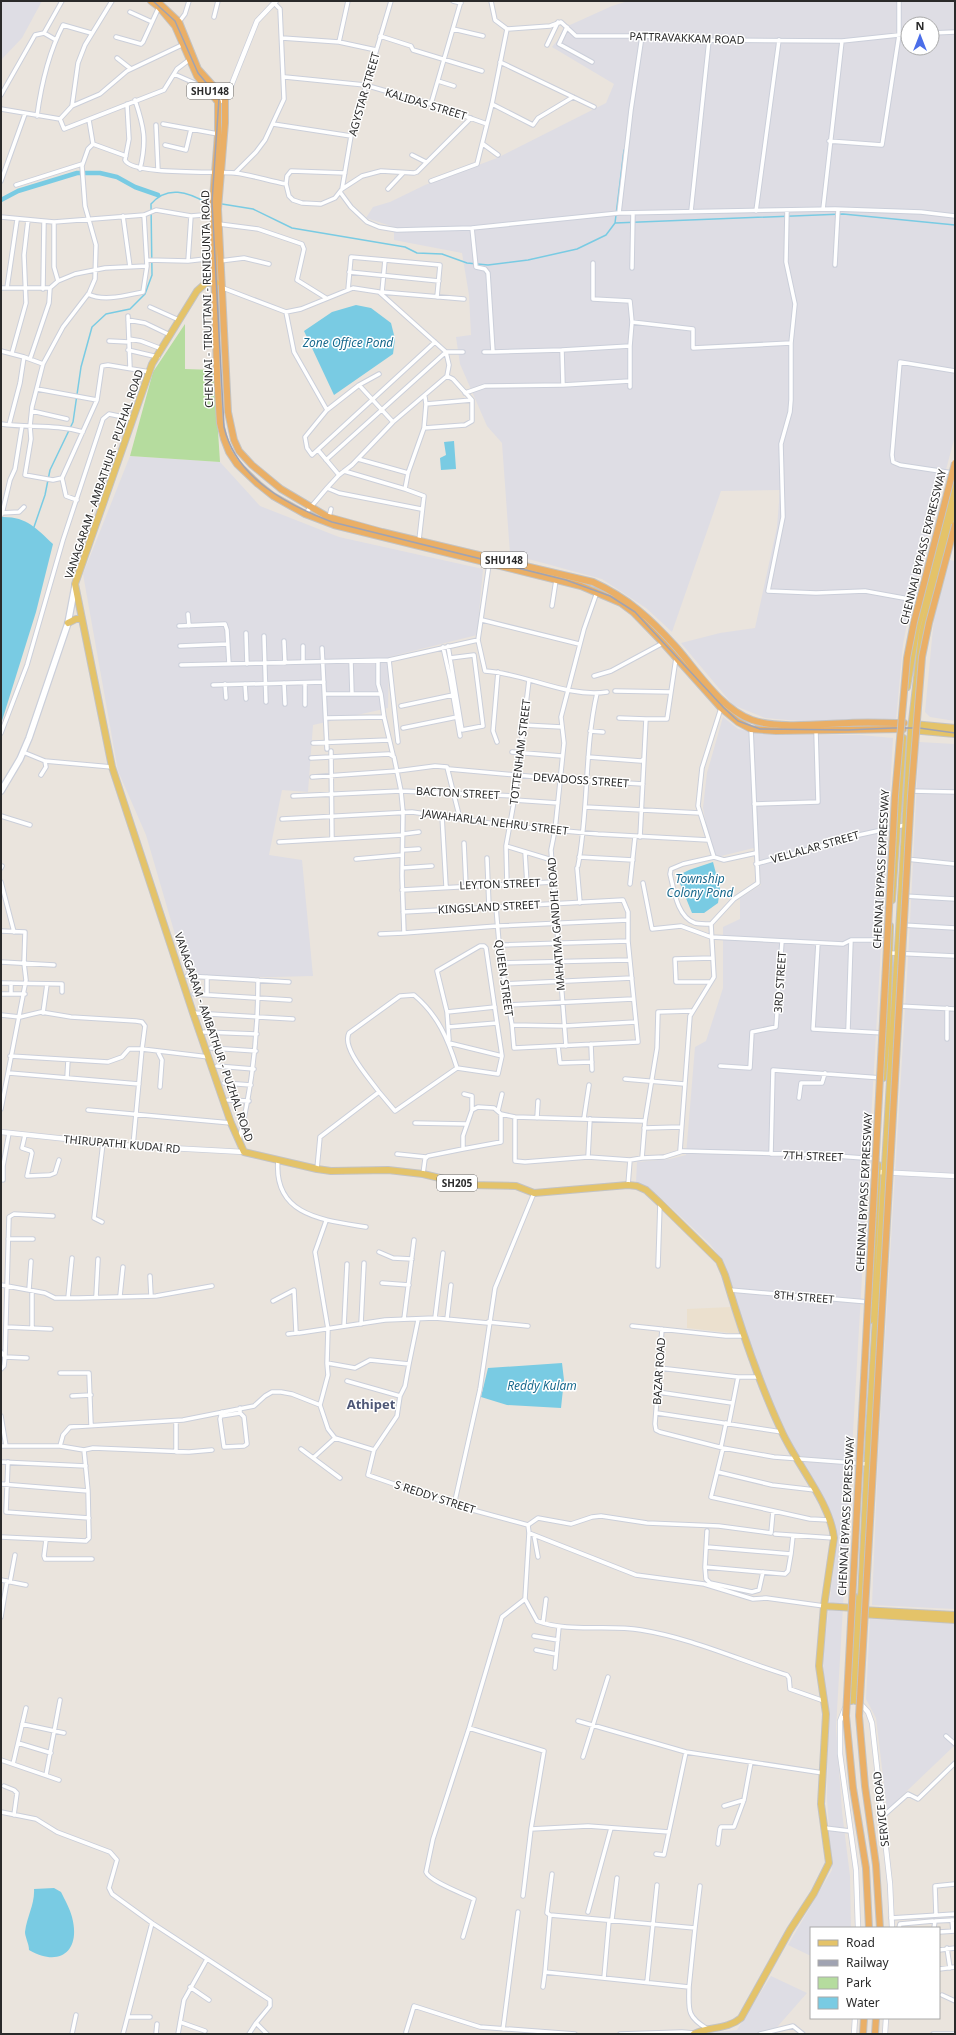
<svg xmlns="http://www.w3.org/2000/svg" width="956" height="2035" font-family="'Noto Sans',sans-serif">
	<rect width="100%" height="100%" fill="#eae4dd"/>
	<path fill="#dedde4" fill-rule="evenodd" d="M1,1H42L22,38L1,60Z
		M628,1H955V436L914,589L903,644L896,720L812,722L765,718L733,705L681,643L720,633L755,628L777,527L780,490L721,491L672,632L646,608L602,579L510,554L502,443L487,426L460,364L456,337L471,335L469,295L462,253L394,240V227L366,218L373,207L390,202L425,185L497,158L606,103L614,84L552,47L570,25L612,6ZM908,24H932V48H908Z
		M130,456L220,462L260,506L339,537L483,569L477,635L389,657L388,708L313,725L308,792L282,790L269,855L302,860L313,976L188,979L146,835L118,771L83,574Z
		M950,560L955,561V721L930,717L925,712L934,618Z
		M723,717L738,729L761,734L860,735L893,738L836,1728L842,1812L850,1876L851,1928H811V1956L788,1945L832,1870L827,1799L828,1738L823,1658L836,1548L835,1524L791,1442L761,1376L723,1261L710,1244L659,1196L636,1182L637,1162L670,1159L686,1155L695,1047L706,1041L723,988V927L740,919V898L761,885L758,847L721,856L712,854L703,808L707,773Z
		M919,742L955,744V1609L872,1605L878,1458L909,942Z
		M870,1619L955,1624V1745L887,1810L876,1718L866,1699Z
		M771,1976L807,1993L771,2034H699L737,2030Z"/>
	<path fill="#ebe0ce" d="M731,1307L739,1334L687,1328V1309Z"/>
	<path fill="#b5dc9e" d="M185,324V369L214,370L220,462L130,456L153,372Z"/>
	<path fill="#79cbe3" d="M356,305L371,308L391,323L395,339L393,354L334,395L304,331L332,312Z
		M454,441L456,469L441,470L440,458L446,455L444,442Z
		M1,517C26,516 36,528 53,544L36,612L1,724Z
		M713,862L720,889L718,903L704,913H692L677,876L689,870Z
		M562,1363L564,1380L561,1408L507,1405L481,1397L488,1368Z
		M54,1888L61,1892C65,1900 70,1909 72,1917C81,1951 60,1968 29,1950C29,1944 25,1937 25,1932C27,1916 35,1904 34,1889Z"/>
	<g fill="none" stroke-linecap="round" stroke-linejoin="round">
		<path stroke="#79cbe3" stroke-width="1.5" d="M222,204L253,209L292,228L405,247L417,253L442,254L467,263L488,265L528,260L577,249L606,235L615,223L624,150
			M615,223L843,214L955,225
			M34,527L45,495L50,470L73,422L81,367L92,327L106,314L130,309L145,294L152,275L151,204C167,185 188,192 207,203"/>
		<path stroke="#79cbe3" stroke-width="4.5" d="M1,200L18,191L77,173H100L117,177L135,187L158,195"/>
		<defs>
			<path id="minor" d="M453,1L461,3
				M491,1L495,20L507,29L550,26L561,22L576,36H642L709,40L842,41L908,34
				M130,12L152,22
				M214,17L218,1
				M179,22L185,14L189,1
				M567,27L559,44L592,62
				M453,29L483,36
				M44,33L62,1
				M932,33L955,32
				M380,36L411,46L413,50L482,71
				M116,37L141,44L143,42L159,7
				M282,38L339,42L348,1
				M339,42L376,50
				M547,45L558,22
				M117,58L131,69
				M500,62L594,107
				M174,74L206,88
				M285,77L365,85L431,104L487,124
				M438,81L454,86
				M1,95L35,35L44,33L56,40
				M135,100C144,127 147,140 140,169
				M127,104L129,139L125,160C131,175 217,171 235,173C252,175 269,181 286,184L289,196L293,200L302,203L321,204L335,198L342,189L362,176L381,171L414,173L417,172L471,118
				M431,104L461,1
				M492,104L533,125L538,118L573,97
				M72,106L78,63L85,45L112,1
				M1,109L60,119L72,106L100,94L127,71L184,44
				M37,116C41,86 49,52 63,25L91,33
				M60,119L64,129L164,90L177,69L189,60
				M89,120L93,144L88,149L82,166L85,206L96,245L95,279L89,293L63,327L43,364L32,407L30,426L31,439L25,475L53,480L62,478L97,400
				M163,124L218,134
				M273,124L351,136
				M156,125L158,170
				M829,141L882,145L899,35V1
				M93,144L126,156
				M483,144L498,155
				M165,145L186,150L191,129
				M412,155L426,162
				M235,173L256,152L265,140L284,99L280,9L274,3
				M1,181L25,114
				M431,181L477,164L492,104L507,29
				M286,184L287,176L291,171L345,173
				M16,185L82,164
				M342,189L351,136L391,1
				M388,189L403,173
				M340,192L351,207L367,222L379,227L397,230L472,228L619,213L835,209L921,212L955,216
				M823,209L842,41
				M787,210L786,262L795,304L791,343V400L790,412L781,444L783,517L768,591L816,593L865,591L920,601
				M691,211L709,40
				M756,211L779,40
				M619,213L631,110L642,36
				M123,216L130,267
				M1,217L54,222L144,215L156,210L191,216L214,214
				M54,222V267L58,281
				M219,224L258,229L302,244L304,249L297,280L326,298
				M472,228L476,267L485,269L488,273L493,352L562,350
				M147,260L188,261L214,258
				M188,261L191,216
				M220,261L244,258L269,264
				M593,263V299L630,301L632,322
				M835,265L838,210
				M632,268L633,213
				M349,272L439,281
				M1,288H50L58,281L75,274L105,268L147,266
				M7,288L17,220
				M223,288L286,312L301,309L353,288L379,292L446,352L449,365L447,376L393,422L352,465L339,475L327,488L305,514
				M43,289L44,222
				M348,290L351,257L385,260
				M381,292L464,299
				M382,292L385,260L440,265L437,297
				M88,294C104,302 127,295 143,292L147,266L144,215
				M150,307L179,320
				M286,312L294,352L327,410
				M128,316L130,368
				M128,320L145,323L170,335
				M129,339L141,341L162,349
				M109,341L129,342
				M128,350L158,357
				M1,351L24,357L43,364
				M484,352H493
				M12,353L26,303L24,255L28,220
				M30,359L49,303L50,288
				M379,374L359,385L393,422
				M359,385L327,410L305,437L307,448L312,455L435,342
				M563,385L630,381
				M630,387V346
				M37,389L97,400L102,366L108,365L150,372
				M465,393L485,386L563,385L562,350L630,346L632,322L693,329V348L791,343
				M425,397L426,404L424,428L465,425L472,421V400L453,379L447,376
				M426,404L472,400
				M32,411L67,419
				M1,424C29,428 56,424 83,432
				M9,425L20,383L24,357
				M318,450L339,475
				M358,459L408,473
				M326,460L446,352H463
				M344,471L405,489
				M953,473L900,465L893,462L892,455L900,362L955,371
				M62,478L66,496L77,500
				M327,488L339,493L421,509
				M1,513L19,512L24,507
				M2,514L10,480L15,469L22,426
				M329,517L331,509
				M419,540L424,496L405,489L408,473L424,428
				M489,564L478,640L485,671C525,673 566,698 607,692
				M552,606L556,580
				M188,614L189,626
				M482,620L579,644
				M179,626L225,624L227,630L229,664
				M246,633L247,664
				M264,636L266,702
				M284,641L285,663
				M180,646L228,644
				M448,646L462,730L483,726L474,655L450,658
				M443,647L450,678L460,736
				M322,648L327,749
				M351,661L352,694
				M303,662V646
				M181,665L389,660
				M594,676L611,671L663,643
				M529,680L515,796L506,846L552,860
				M284,683L285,704
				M305,683V705
				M225,684L226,698
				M245,684L246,699
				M213,685L324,682
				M615,691L671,692
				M325,694H381L378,684V661
				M381,694L384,717L393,755
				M401,706L453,695
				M721,708L702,768L698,806L714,857L724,860L756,853
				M326,718L384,717
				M619,718L646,719
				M523,725L562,727
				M403,728L457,717
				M590,731L603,732
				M1,733L27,665L63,540L103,419L109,414L133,419
				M398,742L389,660L478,640
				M497,742L493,731L498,672
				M313,743L389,740
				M331,751L332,839
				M23,752L45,761L46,767L41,775
				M512,752L562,756
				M588,757L641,761L644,759L646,719H667L676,658
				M311,758L389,754L394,757L401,791L403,812L402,876L404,933L497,926L628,920
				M45,761L112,767
				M449,769L560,779L643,784
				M312,777L397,771L435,766L447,767L460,819
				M910,791L955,792
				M293,796L401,791L515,796
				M514,800L558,803
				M754,804L818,802L816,731
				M585,807L700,813
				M1,816L30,825
				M442,816L446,886
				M282,819L412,812L510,826L598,834L708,840
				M403,834L419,832
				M640,837L644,759
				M279,842L403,835
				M464,843L466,886
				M506,846L507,885
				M403,850L419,849
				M525,852L527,884
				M579,857L633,860
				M487,858L489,907
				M356,859L402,855
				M906,859L955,864
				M756,864L859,835L905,825
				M578,866C589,809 584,750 597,693
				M1,868L2,866
				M402,868L432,866
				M577,868L580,903
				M1,882L14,932
				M643,883L652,929L681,926L711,937L843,944L851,940H888
				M630,884L635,837
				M402,890L553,882
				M904,896L955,899
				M403,912L623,900L628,912V941L638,1042L514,1048L512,1025L500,955L496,907
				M711,924C706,924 700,924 695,923C677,917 674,890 670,874L671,869L683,864L714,857
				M902,925L955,928
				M1,931L25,932L24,963L26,980L1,1109
				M380,934L404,933
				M818,943L813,1029L884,1033
				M499,945L628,941
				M890,953L955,956
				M1,962L54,965
				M501,963L629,960
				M187,976L289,982
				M710,982H676L675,959L713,958
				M2,983L62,984V992
				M11,983V994
				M504,984L632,978
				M2,994H25
				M194,994L290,1000
				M207,994V977
				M508,1005L633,999
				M898,1006L955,1009
				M447,1012L495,1007
				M43,1013L47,984
				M193,1013L293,1019
				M1,1015L20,1017L41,1012L71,1017L136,1021L142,1022L145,1026L142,1049L209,1057
				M497,1023L502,1056
				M512,1025L564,1026L636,1022
				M448,1027L497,1023L486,948L484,946H480L437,971L447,1012L449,1040
				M848,1030L851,940
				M204,1032L257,1034
				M947,1039V1008
				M591,1044L592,1070
				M558,1046L560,1063L592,1062
				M566,1046L551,850L555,830L564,743L561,717L584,629L597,592
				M211,1048L256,1051
				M158,1052L162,1060L160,1087
				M10,1056L108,1062L122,1057L129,1049H142L133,1146
				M217,1066L254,1069
				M720,1066L750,1068L752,1032L776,1027L782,941
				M9,1073L139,1084
				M67,1078L68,1060
				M625,1079L684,1084
				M224,1083L251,1085
				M379,1092L395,1111L457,1068L498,1074L502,1056L449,1043
				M464,1094L472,1096V1110
				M799,1098L801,1083H822L825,1073
				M228,1100L249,1101
				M88,1110L231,1123
				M498,1111L502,1094
				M515,1117V1161L525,1162L588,1157
				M537,1118L538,1101
				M584,1118L589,1085
				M590,1119L588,1157L630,1160
				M645,1121L657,1048L658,1012L691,1011
				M415,1123L466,1124
				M644,1128L681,1127
				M25,1135L22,1148L31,1151L32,1153L27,1176L50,1175L55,1173L59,1160
				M239,1140C253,1085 258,1036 258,980
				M463,1149L501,1142V1114
				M680,1151L690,1016L714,977L711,924L734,899L758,883L751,729
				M397,1154L426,1157
				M771,1154L773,1070L882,1078
				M642,1158L664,1157L683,1151L823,1155L877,1159
				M278,1160C273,1216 323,1220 366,1227
				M317,1169L320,1137L379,1092C370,1079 341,1048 349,1033L400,996L414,995C438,1015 448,1039 457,1068
				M423,1174L425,1159L428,1156L463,1149V1136L472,1110L478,1107L494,1108L501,1114L515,1117L645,1121L642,1158L630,1160L628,1185
				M3,1180V1166L9,1133
				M53,1216L14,1214L9,1217L7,1286L45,1293L55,1298H79L156,1296L212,1286
				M326,1221L315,1252L328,1329L327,1363
				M102,1222L94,1218L103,1143
				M8,1239H33
				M379,1252L393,1258L412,1259
				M658,1266L660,1203
				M150,1276L151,1296
				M382,1283L409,1285
				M1,1285L7,1286L5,1357L4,1366L1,1369
				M29,1290L31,1261
				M730,1290L868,1302
				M32,1291V1328
				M120,1296L123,1267
				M96,1297L98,1259
				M68,1298L72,1258
				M273,1301L294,1290L296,1332L299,1333L385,1320L435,1318L488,1323
				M435,1318L443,1253
				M404,1319L414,1240
				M447,1319L451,1285
				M488,1322L528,1326
				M361,1324L364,1263
				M344,1326L347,1264
				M632,1326L726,1336H743
				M6,1327L51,1329
				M662,1329L655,1424L656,1430L660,1432L723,1448L774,1457L868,1464
				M288,1334L297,1333
				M1,1352L5,1357L27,1358
				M409,1364L405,1386L400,1396L397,1416L374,1450L368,1475L454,1505L528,1525
				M659,1368L738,1377H758
				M60,1373H89L91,1425
				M347,1381L400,1396
				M658,1392L732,1403
				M72,1396L91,1395
				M222,1412L220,1419L224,1447L244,1446L247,1444L244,1417L240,1413V1408
				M657,1413L782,1432
				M1,1416L6,1446
				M221,1416L240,1413
				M176,1421V1452
				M729,1423L738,1377
				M1,1446H60L63,1435L70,1427L183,1420L254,1406L265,1396L272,1392H281L292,1394L320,1405
				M721,1447L726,1423
				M723,1448L711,1497L810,1519L830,1520
				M301,1449L340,1478
				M84,1450L93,1448L189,1452L212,1450
				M374,1450L335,1438L328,1429L320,1405L328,1375L327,1363L355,1368L370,1360L409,1364L418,1320
				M313,1458L335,1438
				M1,1462L86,1466
				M8,1462L6,1512L89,1518
				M718,1472L772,1485L815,1490
				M1,1484L88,1491
				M454,1505L480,1389L495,1288L534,1193
				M528,1525L529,1533L525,1599L537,1621C570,1633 607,1624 641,1630C691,1638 739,1660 787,1675L789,1678L790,1689L824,1701
				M528,1525L538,1518L571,1524L592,1517L601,1516L647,1523L719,1526L771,1533L773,1511
				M707,1531L705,1567L785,1574L788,1571L791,1554
				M529,1533L636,1575L704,1584L753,1599L766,1598L824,1606
				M775,1534L834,1538
				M534,1535L538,1557
				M1,1537L86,1541L89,1538L88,1491L84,1450L60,1446
				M46,1540L44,1556L45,1559H92
				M707,1547L791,1554L793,1536
				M705,1567L706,1579L710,1583L752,1592L759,1590L763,1572
				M1,1580L26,1585
				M10,1582L15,1555
				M1,1617L7,1581
				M543,1623L546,1599
				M534,1636L558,1640
				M536,1650L556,1654
				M555,1668L559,1627
				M578,1721L686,1752L823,1773
				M22,1724L64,1733
				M469,1728L544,1751L531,1829L523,1896
				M946,1736L955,1744
				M18,1743L51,1753
				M583,1757L608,1677
				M1,1760L59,1780
				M13,1764L26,1708
				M46,1775L60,1700
				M4,1786L14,1790L17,1793L14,1815
				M724,1806L744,1800
				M1,1812L36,1819L57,1832L110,1852L117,1860L109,1888L112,1894L152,1923L270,2000V2006L256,2023L267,2034
				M882,1817L908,1794L918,1799L955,1763
				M825,1828L850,1831
				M531,1829L588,1826L669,1832
				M718,1844L720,1829L721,1827H734L744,1800L751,1762
				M656,1854L664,1855L686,1752
				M588,1912L611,1828
				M550,1915L547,1913L552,1874
				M936,1915L935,1886L955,1884
				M891,1918L955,1914
				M612,1919L617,1878
				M952,1920L953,1931
				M695,1928L700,1886
				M899,1928L900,1924L933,1921
				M934,1928L935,1921L955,1920
				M939,1932L955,1931
				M463,1937L474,1899C464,1894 429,1881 426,1872L433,1839L469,1728L502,1617L525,1599
				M947,1948L950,1968
				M939,1950L955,1948
				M939,1969L955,1967
				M604,1978L609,1921
				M647,1982L657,1885
				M190,1987L209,2000
				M543,1987L545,1972
				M689,1987L695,1928L550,1915L545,1972L689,1987C689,2009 686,2016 706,2028
				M942,1995L955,2001
				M128,2017H150
				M180,2022L205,2031
				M503,2029L518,1912
				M406,2032L414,2006L480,2027L575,2034
				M72,2034L76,2015
				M123,2034L152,1923
				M156,2034L157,2024
				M178,2034L184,2000L207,1959
				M249,2034L256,2023
				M620,2034L682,2032L694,2033
				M760,2034L793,2026L803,2034
				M933,2034H955"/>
			<path id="tertiary" d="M218,102L225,99L227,96L257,21L276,1
				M1,1132L133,1146L244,1152
				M878,1172L955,1176
				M859,1702L868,1712L872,1723L890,1884L892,1928
				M845,1708L840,1721V1754L856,1870L858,1928
				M854,2034L855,2018
				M885,2034L886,2018"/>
			<path id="secondary" d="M1,791L20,759L29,738L68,623L75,586"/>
			<path id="primary" d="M216,283H206L197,291L152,364L75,584L112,767L193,1013L231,1123L244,1152L317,1169L331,1171L388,1170L423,1174L469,1185L516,1186L534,1193L628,1185L637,1186L646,1190L660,1203L719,1261L725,1275C741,1329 758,1381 782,1432C797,1465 830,1502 834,1538L824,1606L819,1666L826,1714L821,1804L829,1863L814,1893L790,1930L741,2018C727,2030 709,2026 694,2034
				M68,623L76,619H82
				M907,687L916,632L955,484
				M913,724L955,728
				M911,730L955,734
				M892,900L903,738
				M883,1078L887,1033L890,926
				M870,1320L878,1165
				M824,1606L855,1608
				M861,1610L955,1615
				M861,1614L955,1620
				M851,1701L855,1597
				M856,1701L869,1433L911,730L922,634L955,504"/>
			<path id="trunk" d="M151,1L159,7L175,26L197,76L218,102V134L213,198L214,258L217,376L220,423L224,439L229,452L237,464L258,484L273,496L305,514L334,525L581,586L621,603L633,612L663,643L721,708L738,722L751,729L776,731L903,729
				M158,2L179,22L198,69L225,99V123L218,209L228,412L234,440L239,451L252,465L281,489L328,517L382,532L593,582C628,598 651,619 676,647C698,672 720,708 752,720C777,729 822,724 849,723C867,722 885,723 904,723
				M846,1716L853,1788L866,1868L869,1928
				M859,1716L865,1786L876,1865L880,1928
				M863,2034L864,2018
				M875,2034L876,2018"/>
		</defs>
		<use href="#minor" stroke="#cbcfda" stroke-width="5.5"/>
		<use href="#tertiary" stroke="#cbcfda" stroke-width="6"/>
		<use href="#secondary" stroke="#cbcfda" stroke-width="8"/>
		<use href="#primary" stroke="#c3c3c3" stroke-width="8"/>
		<use href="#trunk" stroke="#c3c3c3" stroke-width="8"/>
		<use href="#minor" stroke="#fff" stroke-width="3.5"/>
		<use href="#tertiary" stroke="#fff" stroke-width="4.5"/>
		<use href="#secondary" stroke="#fff" stroke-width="5.5"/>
		<use href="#primary" stroke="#e4c369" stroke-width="6"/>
		<use href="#trunk" stroke="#eaaf66" stroke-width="6"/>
		<path stroke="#a0a3b2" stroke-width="1.5" d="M153,1L175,21L198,73L219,98L212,202L224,427C236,478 287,505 332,522L566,580L610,596L635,612L724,708L738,721L760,729L848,730L893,728H919L955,733"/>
		<defs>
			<path id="trunk-bridge" d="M846,1716L895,796L907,658L914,622L955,463
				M859,1716L911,796L922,657L929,623L955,525"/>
		</defs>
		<use href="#trunk-bridge" stroke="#c3c3c3" stroke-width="8" stroke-linecap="butt"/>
		<use href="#trunk-bridge" stroke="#eaaf66" stroke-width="6"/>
	</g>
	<g text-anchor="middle" stroke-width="3" stroke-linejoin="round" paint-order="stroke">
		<g fill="#fff" stroke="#6a6a6a" stroke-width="1">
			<rect x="187" y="83" width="46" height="16" rx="3"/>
			<rect x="481" y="552" width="46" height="16" rx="3"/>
			<rect x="437" y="1175" width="40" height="16" rx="3"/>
		</g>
		<g font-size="10" font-weight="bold" fill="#2a2a2a">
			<text x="210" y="95">SHU148</text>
			<text x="504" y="564">SHU148</text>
			<text x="457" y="1187">SH205</text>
		</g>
		<g font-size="11" fill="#2a2a2a" stroke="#fff">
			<text transform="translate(687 38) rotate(2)" y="4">PATTRAVAKKAM ROAD</text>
			<text transform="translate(364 94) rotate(-74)" y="4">AGYSTAR STREET</text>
			<text transform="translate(426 104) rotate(17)" y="4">KALIDAS STREET</text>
			<text transform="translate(207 299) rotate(-91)" y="4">CHENNAI - TIRUTTANI - RENIGUNTA ROAD</text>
			<text transform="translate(104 474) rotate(-71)" y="4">VANAGARAM - AMBATHUR - PUZHAL ROAD</text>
			<text transform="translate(923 547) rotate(-76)" y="4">CHENNAI BYPASS EXPRESSWAY</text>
			<text transform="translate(520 752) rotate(-83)" y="4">TOTTENHAM STREET</text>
			<text transform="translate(581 780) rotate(4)" y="4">DEVADOSS STREET</text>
			<text transform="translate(458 793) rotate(3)" y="4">BACTON STREET</text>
			<text transform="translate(495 822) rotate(7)" y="4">JAWAHARLAL NEHRU STREET</text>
			<text transform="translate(815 847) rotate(-16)" y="4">VELLALAR STREET</text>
			<text transform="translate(881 869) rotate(-87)" y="4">CHENNAI BYPASS EXPRESSWAY</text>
			<text transform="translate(500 884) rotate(-2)" y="4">LEYTON STREET</text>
			<text transform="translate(489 907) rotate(-3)" y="4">KINGSLAND STREET</text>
			<text transform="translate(556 924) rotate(-94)" y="4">MAHATMA GANDHI ROAD</text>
			<text transform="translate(504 978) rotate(82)" y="4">QUEEN STREET</text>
			<text transform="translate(780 982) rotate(-86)" y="4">3RD STREET</text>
			<text transform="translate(214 1037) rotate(71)" y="4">VANAGARAM - AMBATHUR - PUZHAL ROAD</text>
			<text transform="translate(122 1144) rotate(5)" y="4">THIRUPATHI KUDAI RD</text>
			<text transform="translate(813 1156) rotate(2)" y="4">7TH STREET</text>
			<text transform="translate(864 1192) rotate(-87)" y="4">CHENNAI BYPASS EXPRESSWAY</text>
			<text transform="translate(804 1297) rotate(5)" y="4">8TH STREET</text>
			<text transform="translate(659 1371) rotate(-86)" y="4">BAZAR ROAD</text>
			<text transform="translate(435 1497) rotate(18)" y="4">S REDDY STREET</text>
			<text transform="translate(846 1516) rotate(-87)" y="4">CHENNAI BYPASS EXPRESSWAY</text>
			<text transform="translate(881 1809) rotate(-96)" y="4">SERVICE ROAD</text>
		</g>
		<g font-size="12" font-style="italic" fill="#196a8e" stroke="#fff">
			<text x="348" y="347">Zone Office Pond</text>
			<text x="700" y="883">Township<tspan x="700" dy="14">Colony Pond</tspan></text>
			<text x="542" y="1390">Reddy Kulam</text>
		</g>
		<g font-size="13" font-weight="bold" fill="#4e5776" stroke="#fff">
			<text x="371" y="1409">Athipet</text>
		</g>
	</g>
	<rect width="956" height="2035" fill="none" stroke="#2a2a2a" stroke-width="4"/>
	<rect x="810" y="1927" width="130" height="92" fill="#ffffff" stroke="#aaaaaa"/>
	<rect x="818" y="1940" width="20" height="6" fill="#e4c369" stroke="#aaaaaa"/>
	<text x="846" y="1947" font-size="12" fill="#2a2a2a">Road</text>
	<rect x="818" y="1960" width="20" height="6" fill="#a0a3b2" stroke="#aaaaaa"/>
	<text x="846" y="1967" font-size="12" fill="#2a2a2a">Railway</text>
	<rect x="818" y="1977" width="20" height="12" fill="#b5dc9e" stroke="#aaaaaa"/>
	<text x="846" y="1987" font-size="12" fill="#2a2a2a">Park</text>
	<rect x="818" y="1997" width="20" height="12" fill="#79cbe3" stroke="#aaaaaa"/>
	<text x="846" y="2007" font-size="12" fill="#2a2a2a">Water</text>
	<g transform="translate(920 36)"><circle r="19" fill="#ffffff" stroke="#aaaaaa"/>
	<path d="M0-3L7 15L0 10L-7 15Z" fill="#4b6ee9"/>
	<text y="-6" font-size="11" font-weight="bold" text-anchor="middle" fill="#2a2a2a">N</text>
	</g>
</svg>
